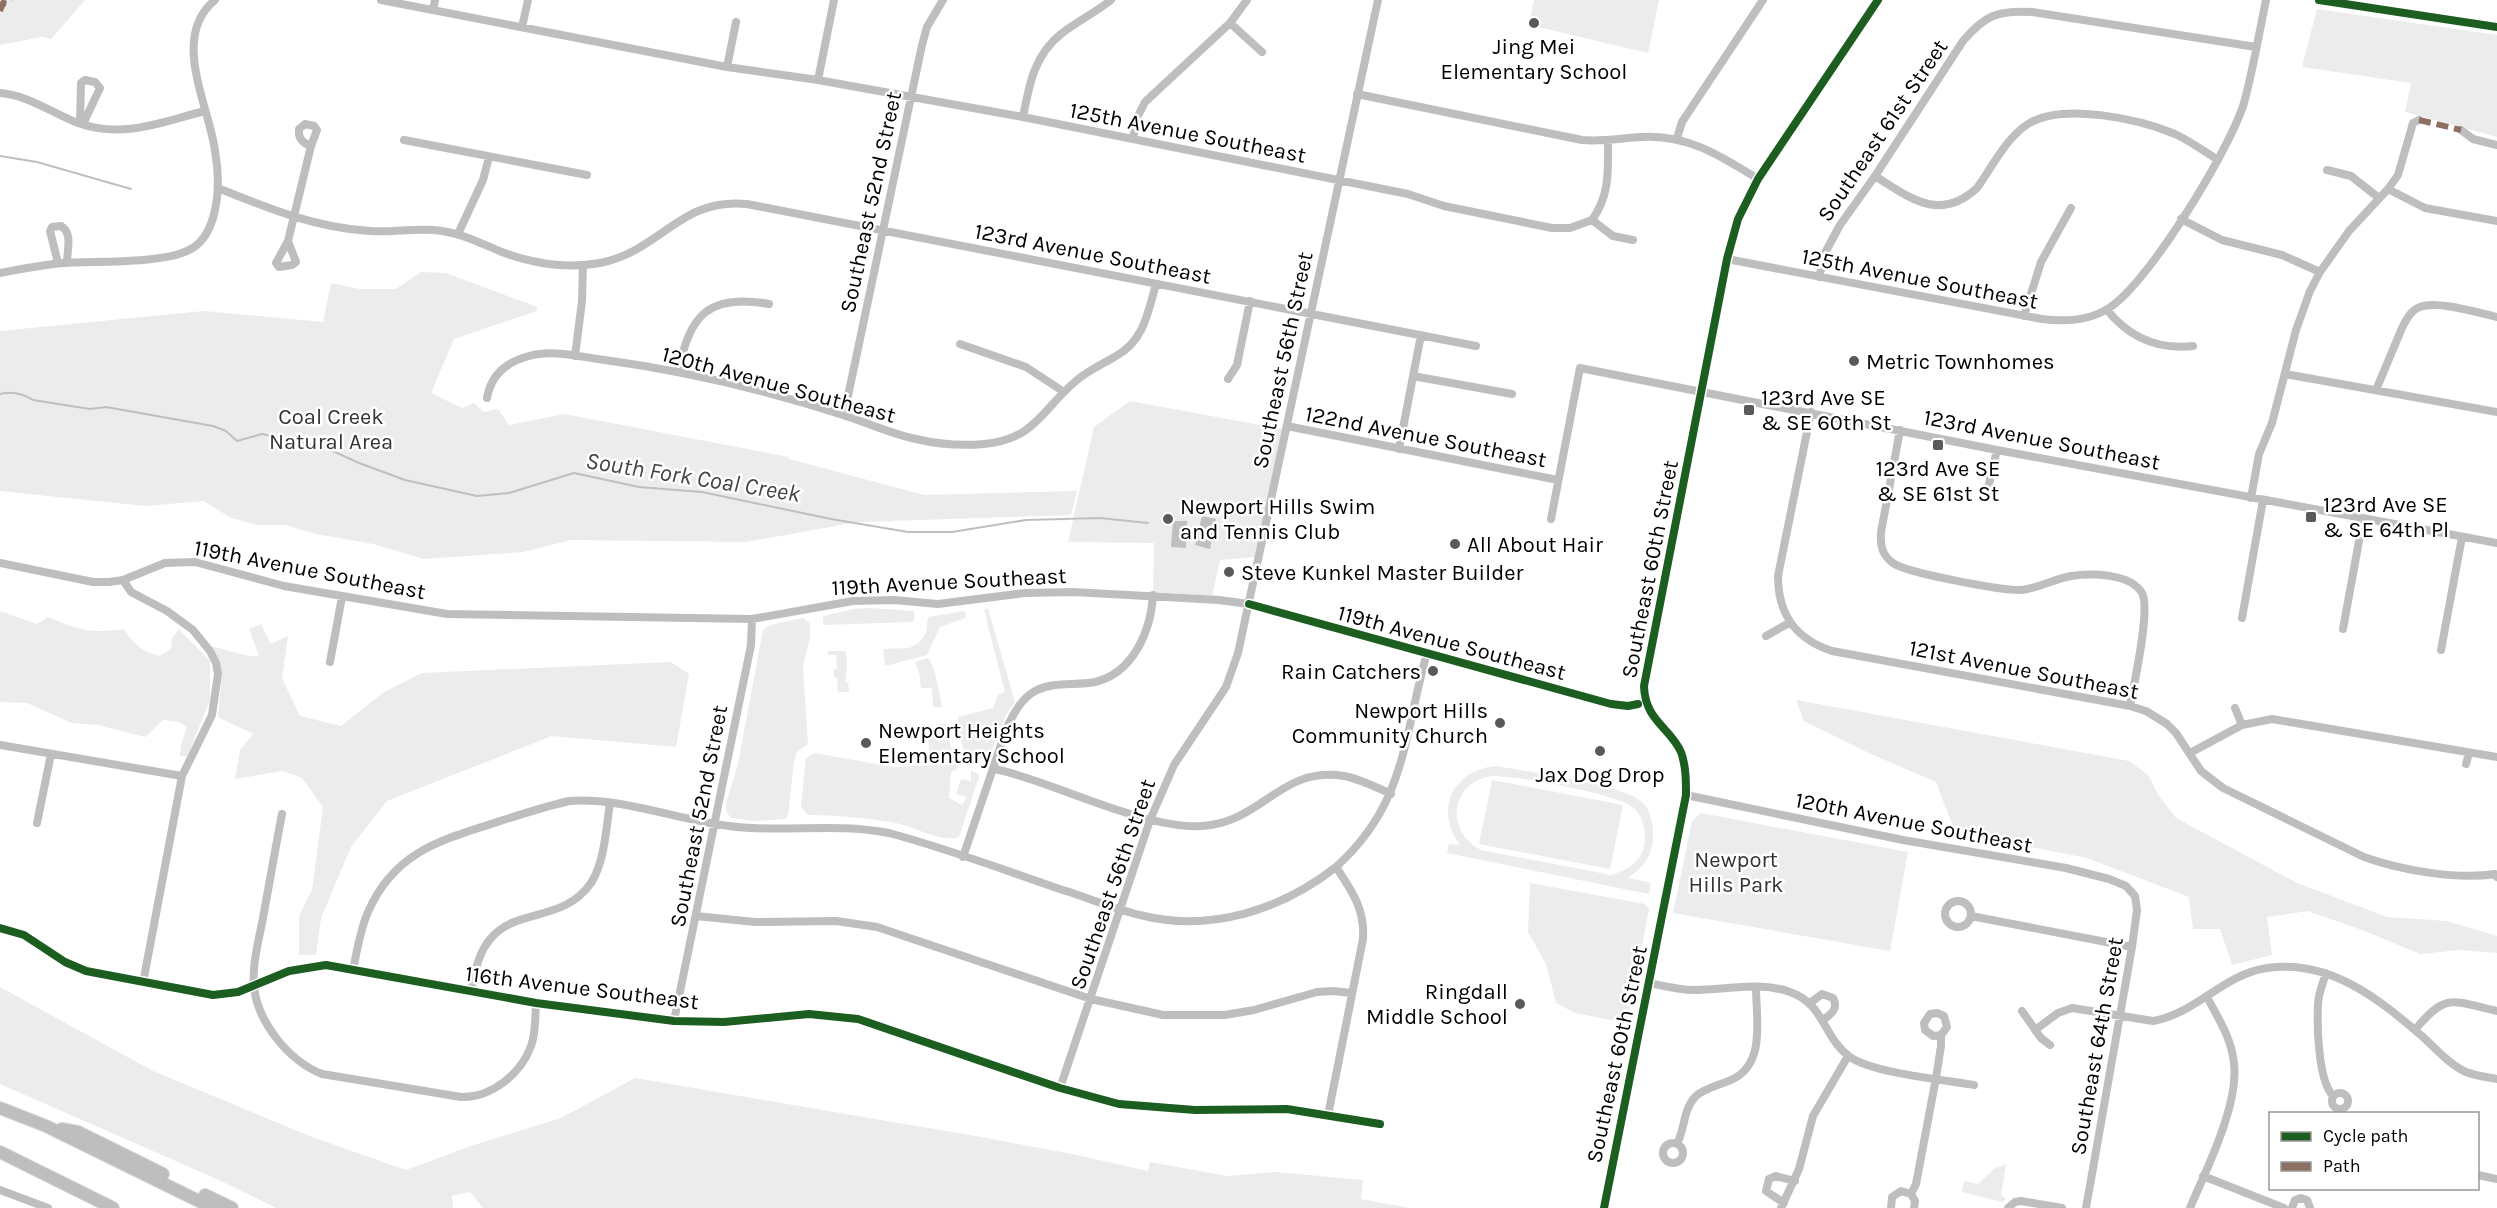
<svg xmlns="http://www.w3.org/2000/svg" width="2497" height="1208" font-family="Karla,sans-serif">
	<rect width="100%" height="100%" fill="#fff"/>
	<path fill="#ececec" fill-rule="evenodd" d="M0,0H85L51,39L42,37L0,45Z
		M1534,0H1659L1648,53L1534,26L1530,19Z
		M2317,9L2497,35V137L2405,112L2411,83L2302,67Z
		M421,272L446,273L537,307V311L454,339L431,393L462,408L474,403L484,412L498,409L509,425L565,414L789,457V459L924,495L1077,491L1071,515L858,522L746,542L571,540L523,552L424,559L373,544L316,534L286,525H258L231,518L204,501L145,506L0,491V331L204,311L323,322L331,283L360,289H396Z
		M1130,401L1282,429L1255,557L1220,560L1212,596L1153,592L1154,543L1068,542L1094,427Z
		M871,608L914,611V620L912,622L823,625V616L854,609Z
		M988,608L1015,702L1006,715L992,750L985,758C960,767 960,733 958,717L993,708L998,695L1005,692L984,610Z
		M0,611L37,624L48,617C78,630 90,634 124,629C133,644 143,652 159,656L171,649L172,638L179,629L210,661V700L187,757L180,756L181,745L187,727L179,722L163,720L145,737L98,725L72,723L27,703L0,702Z
		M964,611L966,613L965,618L940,627L927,655L885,666L883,649L909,648L919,643L926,633L928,617Z
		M803,618L809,622C813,639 805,652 803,668L808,744L797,752L794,761L788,815L785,819L754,821L731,818L726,811V803L738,764L763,630L770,625Z
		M261,624L271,644L288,636L282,678L300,716L341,726L384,692L422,673L671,662L689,674L676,747L552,736L387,801L351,847L321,918L316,955H299V916L312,890L323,807L302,778L283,771L235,779L240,750L253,734L218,717L222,673L212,647C229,649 242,657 259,656L249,629Z
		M828,651H846L847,666L845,682H848L849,692H838L837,678L834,677V669H837L836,655H828Z
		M928,658C935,666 940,695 942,707H933L932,688H921L919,672L915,662Z
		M1796,700L2129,761L2148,775L2159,796L2176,818L2297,883L2387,917L2447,921L2497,936V953L2460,950L2420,954L2362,930L2308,911L2267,917L2272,955L2232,965L2220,929H2193L2189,897L2087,858L1955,832L1936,782L1871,754L1804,721Z
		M940,724H946L952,751L929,752L928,729Z
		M814,753L894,767L958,764L957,769L951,772L949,798L962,805L967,797L956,794L961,779L971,781V771L977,773L979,777L959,837C940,843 916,827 896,823C867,818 838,815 808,815L801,807L806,758Z
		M1497,766C1528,772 1624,784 1643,803C1650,809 1653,824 1653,833C1654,854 1644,867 1628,878L1651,883L1649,894L1447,853L1449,844L1460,845C1433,809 1454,769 1497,766ZM1491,776C1515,775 1618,794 1634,808C1644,818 1647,834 1644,847C1640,863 1625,871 1611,875L1481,850C1445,832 1450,783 1491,776Z
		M1492,780L1623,805L1610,869L1479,844Z
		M1701,813L1908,852L1890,951L1673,913L1692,821Z
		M1530,883L1645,904L1649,909L1628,1020L1616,1018L1611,1020L1575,1013L1556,1003L1546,964L1528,932Z
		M0,987L153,1071L312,1137L406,1170L471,1146L561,1118L635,1078L981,1137L1077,1155L1148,1171L1150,1162L1227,1176L1275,1172L1363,1180L1361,1199L1410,1208H483L470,1192L452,1196L453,1208H276L219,1180L0,1084Z
		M2006,1164L2001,1195L2006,1199L2002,1202L1962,1192L1964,1181L1978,1184L1994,1169Z"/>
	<path fill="#bfbfbf" d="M1202,516L1216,519L1210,549L1195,545Z
		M1173,521H1187L1186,548L1171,547Z"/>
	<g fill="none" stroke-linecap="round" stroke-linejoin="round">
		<path stroke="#bfbfbf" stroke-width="2" d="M0,156L37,162L131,189
			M0,394C12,391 22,393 33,400L90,409L106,407L213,426L226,431L237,441L262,434L324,447L359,463L405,480L477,496L509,493L574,473L639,487L702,492L831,519L908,532H952L1026,520L1100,518L1148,523"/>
		<defs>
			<path id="highway" d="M0,1108L46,1126L213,1208
				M62,1129L78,1132L163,1174
				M0,1152L113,1208
				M205,1195L232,1208"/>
		</defs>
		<use href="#highway" stroke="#dbdbdb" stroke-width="14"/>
		<path stroke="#bebebe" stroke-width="8" d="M381,0L727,67L818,80L1023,117L1408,194L1444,206L1552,228H1570L1592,220L1613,236L1633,240
			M433,10L435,0
			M1230,23L1262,52
			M522,27L528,0
			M727,67L736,22
			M818,80L834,0
			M0,93C28,95 52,113 78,123C123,139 161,122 205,111
			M1357,94L1582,140C1603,142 1621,138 1642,137C1687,134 1721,156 1758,179
			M1023,117C1029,86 1034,55 1061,34C1076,22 1095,13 1111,0
			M80,123L81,83L85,80L95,82L100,88L83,124
			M2461,130L2473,139L2497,145
			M1133,138L1138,116L1145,102L1230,23L1247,0
			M1677,138L1682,122L1763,0
			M404,140L587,175
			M2327,170L2351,176L2379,198
			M1875,176C1909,197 1939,223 1977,188C1992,167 2006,138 2028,124C2062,102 2139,119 2175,134C2190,141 2204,151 2218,160
			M218,188C267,208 316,228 370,231C394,233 418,227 442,231C463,234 482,244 502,252C534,264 566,269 600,263C661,251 680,197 747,204L1476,346
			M2388,189L2425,208L2497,221
			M2181,219L2222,240L2282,255L2320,272
			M1592,220C1610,195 1608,171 1608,142
			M458,234L483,180L489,157
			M288,241L296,262L292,265L279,267L276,263L288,241L311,146C303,143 298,139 299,129L305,124L314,126L317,130L311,146
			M1727,259L2042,319C2065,322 2089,321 2109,308C2148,284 2230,149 2244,103C2253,70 2259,34 2266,0
			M58,263L50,231L52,227L61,226C73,233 67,250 67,263
			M0,273C21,269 42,265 63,263C95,261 162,264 189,250C202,244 209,231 213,218C219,197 219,173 215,151C209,105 170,37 215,0
			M1819,277L1826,251L1840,225L1875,176L1963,41C1985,15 1998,10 2032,12L2256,47
			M2107,310C2129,337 2158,350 2193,346
			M2024,316L2041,262L2071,208
			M960,344L1026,367L1064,392
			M575,356L582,301L583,265
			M678,372C690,315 708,293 769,304
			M2285,374L2497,412
			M1413,376L1512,394
			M1228,379L1237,365L1250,301
			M2376,390L2402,328C2406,320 2411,310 2420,307C2437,300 2479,313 2497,317
			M487,398C491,375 506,362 529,356C552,349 581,357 605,360C685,371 766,390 843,415C868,423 891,434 916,439C937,444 962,446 984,444C1036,439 1042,409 1077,380C1089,370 1103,364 1116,356C1144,341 1148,312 1156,284
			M1811,412L1778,576C1778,614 1795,639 1832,651L2130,706L2146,711L2167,724L2176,733L2201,771L2223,788L2364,857C2400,870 2457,880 2495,874L2497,877
			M844,415L922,45L927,27L943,0
			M1287,426L1558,480
			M1900,430L1881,532C1880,546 1882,555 1893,563C1906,573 2004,591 2022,590C2039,588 2054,579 2071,576C2091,573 2130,573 2142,593C2151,609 2134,684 2130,706
			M1399,449L1421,335
			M1987,492L1997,450
			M2251,498L2259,454L2272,423L2296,330L2310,291L2320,272L2349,231L2388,189L2398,175L2413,123L2419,120
			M1551,519L1580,368L1997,450L2497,543
			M0,563L93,582H109L123,580L165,563L195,562L284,586L447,614L752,619L853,601L894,600L938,604L1025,593L1073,592L1219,600L1249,604L1611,704L1628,706L1646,701
			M123,580L131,592L167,611L193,630L210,651L216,663L218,674L212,715L182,776L143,983
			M2242,618L2263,500
			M2343,629L2363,519
			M1766,636L1789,623
			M2441,650L2462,537
			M330,662L342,597
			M2235,708L2242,725
			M0,745L182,776
			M2190,753L2242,725L2272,719L2497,757
			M2466,764L2469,753
			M993,769C1008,771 1022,777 1036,781C1083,797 1155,829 1202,826C1263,822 1280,766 1344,776C1360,779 1376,787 1391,794
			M1686,795L1903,840L2066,868L2109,879L2126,886L2135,896L2137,910L2132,947L2086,1208
			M282,814C275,850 269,886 262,923C258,943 252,966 254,986C257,1022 289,1061 322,1074L461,1097C491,1098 521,1074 531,1046C536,1033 535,1017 536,1003
			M37,823L51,754
			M963,857L1007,727C1014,713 1021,699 1035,691C1054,681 1075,686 1095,682C1133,673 1151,631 1153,595
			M1945 914a13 13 0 1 1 26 0a13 13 0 1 1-26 0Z
			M696,916L755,922L836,921L877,927L1091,999L1163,1015H1225L1254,1010L1317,992L1333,991L1352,993
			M1971,916L2132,947
			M0,928L24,935L65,962L86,971L213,995L238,992L289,971L326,965L536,1003L674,1021L724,1022L809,1014L858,1019L1060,1088L1119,1104L1195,1110L1287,1109L1380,1124
			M353,970C357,951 360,930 368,912C394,853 438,841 494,823C519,815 543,807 569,801C625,797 681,822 737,827C788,832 836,823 889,833C949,849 1007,871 1066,891C1091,899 1115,909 1140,915C1210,933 1281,910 1336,867
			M2326,973C2323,983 2318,994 2318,1005C2317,1026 2318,1080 2333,1096
			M1649,983C1664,986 1679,990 1694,990C1726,990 1760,981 1790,992C1825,1004 1823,1038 1850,1057C1873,1073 1944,1080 1974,1085
			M471,992C475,972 478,952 492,937C518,908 564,922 591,883C605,861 606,828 610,803
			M1810,1003L1822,994L1833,998C1839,1009 1831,1014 1823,1020
			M2022,1011L2041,1038L2050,1045
			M674,1021L751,645L752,619
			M2035,1030L2058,1013L2072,1008L2153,1021C2195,1014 2224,974 2267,968C2330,959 2379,999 2423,1037C2436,1049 2450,1065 2466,1072C2476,1076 2487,1077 2497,1079
			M2415,1030C2446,992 2452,1001 2497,1011
			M1060,1088L1150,820L1174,765L1226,687L1238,653L1378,0
			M2332 1101a8 8 0 1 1 16 0a8 8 0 1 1-16 0Z
			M1328,1115L1363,939C1365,909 1352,891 1336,867C1407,803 1403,737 1427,653
			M1663 1153a10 10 0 1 1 20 0a10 10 0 1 1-20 0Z
			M1677,1144C1685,1129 1683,1110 1695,1097C1704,1088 1721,1085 1733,1079C1766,1063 1756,1018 1756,987
			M2478,1175L2497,1179
			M2203,1176L2284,1208
			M0,1190L48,1208
			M1911,1194L1916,1184L1936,1078L1941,1046V1035L1947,1027L1944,1016L1937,1013L1930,1014L1924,1023L1925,1030L1933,1036L1941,1035
			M1784,1203L1766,1191L1769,1179L1776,1176L1795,1181
			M1604,1208L1686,795C1686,781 1686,766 1681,752C1670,727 1645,721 1644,686L1727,259L1738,219L1758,179L1878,0
			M1781,1208L1799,1169L1813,1116L1848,1056
			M1891,1208L1892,1197L1901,1191L1911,1194L1915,1201L1914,1208
			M2008,1208L2015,1202L2021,1201L2062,1208
			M2190,1208C2206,1170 2239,1105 2234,1064C2232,1039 2218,1018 2207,997
			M2292,1208L2295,1200L2301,1198L2307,1200L2310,1208"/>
		<use href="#highway" stroke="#bebebe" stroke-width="12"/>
		<path stroke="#8d6e63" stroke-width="6" stroke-dasharray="12 6" stroke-linecap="butt" d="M0,11L3,3L8,4L10,0
			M2419,120L2461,130"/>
		<defs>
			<path id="cycleway" d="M2319,0L2497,27
				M1249,604L1611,704L1628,706L1638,704
				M0,928L24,935L65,962L86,971L213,995L238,992L289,971L326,965L536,1003L674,1021L724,1022L809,1014L858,1019L1060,1088L1119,1104L1195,1110L1287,1109L1380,1124
				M1604,1208L1686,795C1686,781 1686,766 1681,752C1670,727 1645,721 1644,686L1727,259L1738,219L1758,179L1878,0"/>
		</defs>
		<use href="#cycleway" stroke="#fff" stroke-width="11"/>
		<use href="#cycleway" stroke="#1b5e20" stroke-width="8"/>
	</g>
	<g fill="#595959" stroke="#fff" stroke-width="2">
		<circle cx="1534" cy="23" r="6"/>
		<circle cx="1854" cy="361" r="6"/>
		<rect x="1743" y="404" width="12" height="12" rx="3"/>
		<rect x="1932" y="439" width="12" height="12" rx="3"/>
		<rect x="2305" y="511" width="12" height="12" rx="3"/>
		<circle cx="1168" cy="519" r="6"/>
		<circle cx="1455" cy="544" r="6"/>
		<circle cx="1229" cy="572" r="6"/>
		<circle cx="1433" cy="671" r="6"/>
		<circle cx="1500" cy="723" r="6"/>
		<circle cx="866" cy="743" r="6"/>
		<circle cx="1600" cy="751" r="6"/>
		<circle cx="1520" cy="1004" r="6"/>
	</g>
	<g text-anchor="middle" stroke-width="5" stroke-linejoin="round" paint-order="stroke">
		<g font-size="22" fill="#000" stroke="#fff" text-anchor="start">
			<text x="1534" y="54" text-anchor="middle">Jing Mei<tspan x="1534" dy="25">Elementary School</tspan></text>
			<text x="1866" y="369">Metric Townhomes</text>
			<text x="1761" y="405">123rd Ave SE<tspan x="1761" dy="25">&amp; SE 60th St</tspan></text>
			<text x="1938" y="476" text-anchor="middle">123rd Ave SE<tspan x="1938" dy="25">&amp; SE 61st St</tspan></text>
			<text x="2323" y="512">123rd Ave SE<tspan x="2323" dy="25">&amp; SE 64th Pl</tspan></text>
			<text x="1180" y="514">Newport Hills Swim<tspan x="1180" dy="25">and Tennis Club</tspan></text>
			<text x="1467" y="552">All About Hair</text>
			<text x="1241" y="580">Steve Kunkel Master Builder</text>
			<text x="1421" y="679" text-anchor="end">Rain Catchers</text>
			<text x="1488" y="718" text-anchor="end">Newport Hills<tspan x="1488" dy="25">Community Church</tspan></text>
			<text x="878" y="738">Newport Heights<tspan x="878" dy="25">Elementary School</tspan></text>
			<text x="1600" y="782" text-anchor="middle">Jax Dog Drop</text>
			<text x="1508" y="999" text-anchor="end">Ringdall<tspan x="1508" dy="25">Middle School</tspan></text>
		</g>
		<g font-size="22" fill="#000" stroke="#fff">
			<text transform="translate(1882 130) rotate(-56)" y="8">Southeast 61st Street</text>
			<text transform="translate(1188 132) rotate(11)" y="8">125th Avenue Southeast</text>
			<text transform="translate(870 202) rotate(-78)" y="8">Southeast 52nd Street</text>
			<text transform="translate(1093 253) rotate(11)" y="8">123rd Avenue Southeast</text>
			<text transform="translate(1920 278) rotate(11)" y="8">125th Avenue Southeast</text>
			<text transform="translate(1282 360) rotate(-78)" y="8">Southeast 56th Street</text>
			<text transform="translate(779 384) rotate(15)" y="8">120th Avenue Southeast</text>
			<text transform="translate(1426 436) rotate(11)" y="8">122nd Avenue Southeast</text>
			<text transform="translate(2042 439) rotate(11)" y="8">123rd Avenue Southeast</text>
			<text transform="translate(310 569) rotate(11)" y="8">119th Avenue Southeast</text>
			<text transform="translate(1649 569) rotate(-79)" y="8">Southeast 60th Street</text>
			<text transform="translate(949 581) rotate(-3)" y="8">119th Avenue Southeast</text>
			<text transform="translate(1452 642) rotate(15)" y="8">119th Avenue Southeast</text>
			<text transform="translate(2024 669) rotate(11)" y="8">121st Avenue Southeast</text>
			<text transform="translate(698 816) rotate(-79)" y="8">Southeast 52nd Street</text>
			<text transform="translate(1914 822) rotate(11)" y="8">120th Avenue Southeast</text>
			<text transform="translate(1112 884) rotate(-71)" y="8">Southeast 56th Street</text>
			<text transform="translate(582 987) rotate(7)" y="8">116th Avenue Southeast</text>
			<text transform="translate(2096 1046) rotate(-80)" y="8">Southeast 64th Street</text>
			<text transform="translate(1616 1054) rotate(-78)" y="8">Southeast 60th Street</text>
		</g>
		<g font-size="22" fill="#333" stroke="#fff">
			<text x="331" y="424">Coal Creek<tspan x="331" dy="25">Natural Area</tspan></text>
			<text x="1736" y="867">Newport<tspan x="1736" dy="25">Hills Park</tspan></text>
		</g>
		<g font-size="24" font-style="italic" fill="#444" stroke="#fff">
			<text transform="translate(693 477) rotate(9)" y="8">South Fork Coal Creek</text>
		</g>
	</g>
	<rect x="2269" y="1112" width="210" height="78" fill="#ffffff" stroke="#999999" stroke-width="1.5"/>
	<rect x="2281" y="1132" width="30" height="9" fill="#1b5e20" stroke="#999999" stroke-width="1.5"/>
	<text x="2323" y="1142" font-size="18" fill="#000000">Cycle path</text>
	<rect x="2281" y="1162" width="30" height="9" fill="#8d6e63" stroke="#999999" stroke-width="1.5"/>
	<text x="2323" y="1172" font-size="18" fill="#000000">Path</text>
</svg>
